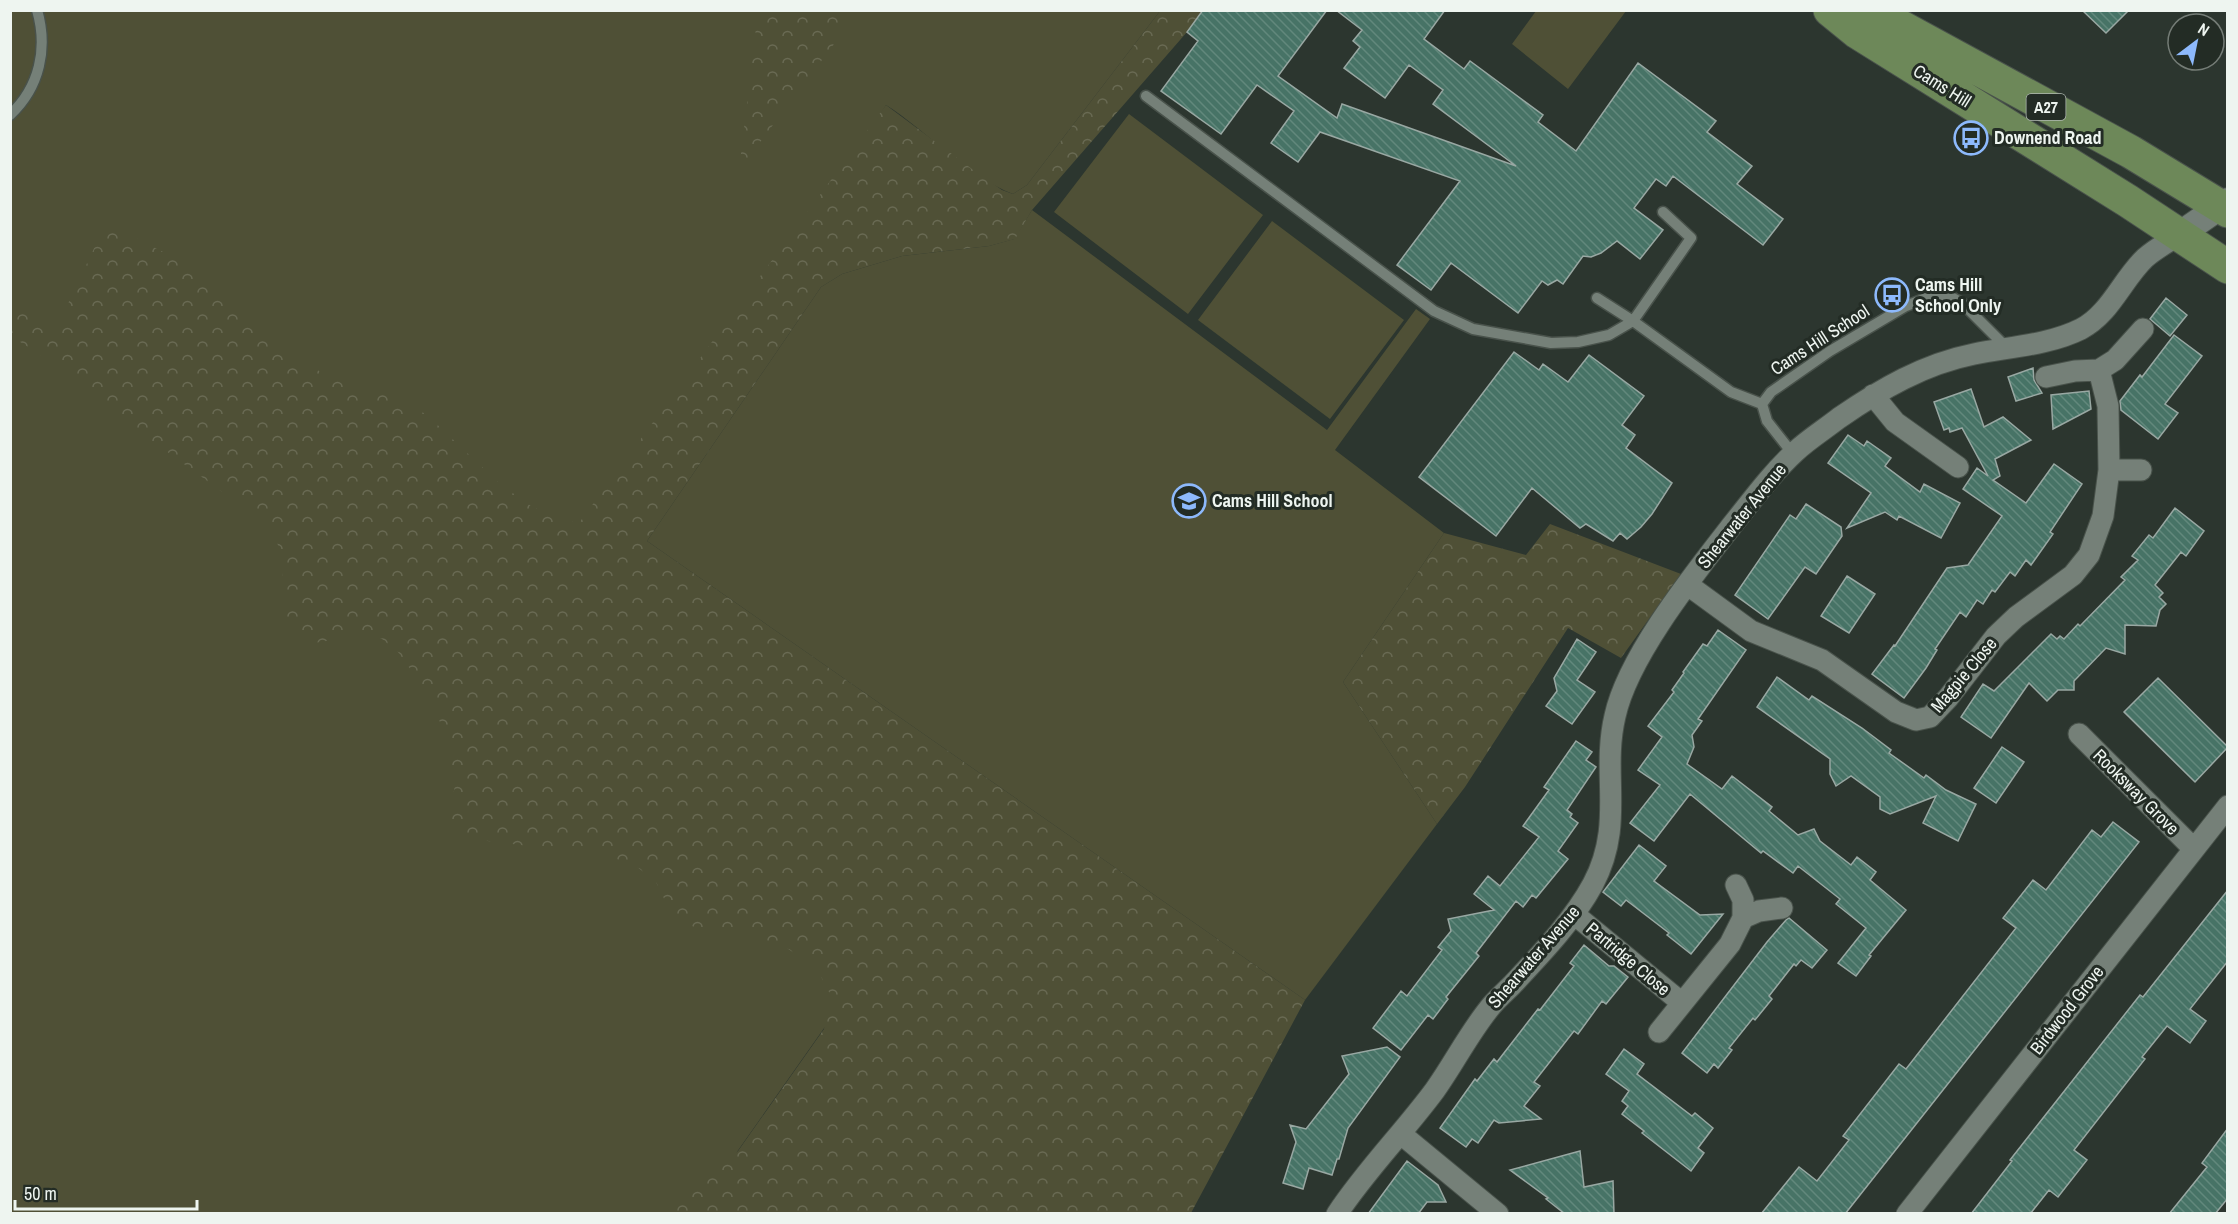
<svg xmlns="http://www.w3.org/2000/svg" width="2238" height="1224" font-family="'Archivo Narrow',sans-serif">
	<defs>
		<pattern id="forest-crowns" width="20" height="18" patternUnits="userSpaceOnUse" patternTransform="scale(1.5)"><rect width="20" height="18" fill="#4f5036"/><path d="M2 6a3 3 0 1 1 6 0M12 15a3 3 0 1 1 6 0" fill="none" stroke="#696a53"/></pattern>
		<pattern id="building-back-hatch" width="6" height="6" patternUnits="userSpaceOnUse" patternTransform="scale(1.5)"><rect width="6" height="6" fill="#477366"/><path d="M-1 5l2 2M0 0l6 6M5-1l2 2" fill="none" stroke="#62887c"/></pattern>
	</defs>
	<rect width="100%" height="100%" fill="#2c362f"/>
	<path fill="#4f5036" d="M10,11H1160L1027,185L1013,194C968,177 927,131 886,105L625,525L865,970L694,1213H11Z
		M1536,11V10L1626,11L1568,89L1512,44Z
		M1129,114L1263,215L1188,314L1054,212Z
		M1032,210L1327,430L1416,309L1430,319L1335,450L1444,533L1343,682L1437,824L1305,1000L647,541L821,287L842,274L902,256L989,246L1014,239Z
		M1272,221L1404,320L1330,419L1198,320Z"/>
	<path fill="url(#forest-crowns)" d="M758,11H859L739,170Z
		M1160,11H1203L1187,32L1032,210L1015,239L989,246L902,256L842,274L821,287L647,541L1305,1000L1191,1213H673L695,1184L738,1151L824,1029L830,994L817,969L784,946L746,934L713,932L688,925L669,909L656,882L636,866L605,855L463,838L450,830L451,808L455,785L448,741L428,694L398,652L382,639L363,635L308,644L290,636L285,615L282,562L278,545L269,528L243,507L133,427L48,360L11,336V312L13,307L57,327L106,223L183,262L223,290L273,337L305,363L328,376L400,399L427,415L498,482L526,503L556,519L579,523L886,105L976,172L1002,190L1013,194L1027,185Z
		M1550,524L1681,574L1621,658L1568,628L1465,787L1437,824L1343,682L1444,533L1526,555Z"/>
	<path fill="url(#building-back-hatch)" stroke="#99a8a3" stroke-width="1.5" d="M1203,10H1327L1278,76L1337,118L1342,104L1516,166L1433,104L1443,90L1409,65L1385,98L1344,68L1360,47L1353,41L1362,30L1336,10H1445L1424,39L1464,69L1470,61L1543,115L1538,122L1576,151L1638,63L1716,121L1707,132L1752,166L1737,184L1783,219L1763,245L1673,176L1666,186L1656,179L1634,208L1663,230L1640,259L1617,241L1601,253L1591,257L1583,256L1563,284L1557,280L1548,285L1542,281L1518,313L1451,263L1431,290L1397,265L1460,181L1320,132L1298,162L1271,143L1294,111L1257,85L1221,134L1161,91L1198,41L1187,32Z
		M2082,10H2129L2106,33Z
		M2166,298L2187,315L2170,336L2150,319Z
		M2174,335L2202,356L2165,404L2178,413L2158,439L2121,410L2120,401L2140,375L2142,377Z
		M1514,352L1539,370L1543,364L1568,382L1589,355L1644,396L1622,425L1635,435L1626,448L1672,483L1652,514L1641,527L1627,539L1620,533L1613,541L1586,524L1580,528L1532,488L1496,536L1419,477Z
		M2033,368L2034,380L2042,393L2016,401L2008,377Z
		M1971,389L1984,427L2003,417L2031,440L1995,459L2000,476L1993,480L2026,503L2054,464L2082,484L2050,532L2053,534L2031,565L2026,560L2015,576L2010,572L1995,592L1992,590L1983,604L1977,600L1966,617L1960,612L1935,649L1937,650L1926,668L1904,698L1872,674L1894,645L1895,646L1947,568L1968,565L2002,516L1963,489L1977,468L1988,476L1962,428L1950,432L1949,428L1944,430L1934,402Z
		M2089,391L2091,409L2053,429L2051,395Z
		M1848,435L1864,446L1867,441L1891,458L1885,466L1920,492L1924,484L1960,503L1941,538L1899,516L1897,520L1885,512L1847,528L1871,493L1828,463Z
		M1806,504L1841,527L1842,536L1816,574L1805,567L1768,619L1735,595L1790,515L1796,519Z
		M2175,508L2204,531L2186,556L2181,552L2155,585L2163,593L2159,597L2166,604L2160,610L2156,626L2125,625V654L2106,648L2074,681V690H2058L2047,701L2029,683L1991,738L1961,717L1983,684L1994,691L2051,634L2057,639L2060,636L2064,639L2078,624L2080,626L2125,580L2121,577L2138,560L2132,556L2149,535L2153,538Z
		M1847,576L1875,594L1849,633L1821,616Z
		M1718,630L1746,650L1698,719L1702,721L1692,735L1694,747L1687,764L1722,789L1732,776L1772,807L1769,811L1798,835L1814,829L1820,841L1851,865L1857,857L1876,872L1870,880L1906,910L1869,955L1871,956L1856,976L1838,963L1866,928L1836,904L1840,899L1798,866L1793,873L1763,851L1761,853L1690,794L1654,841L1630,823L1660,785L1638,770L1662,737L1648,726L1674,692L1672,690L1684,673L1683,672L1703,644L1707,646Z
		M1577,639L1596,652L1577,680L1595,692L1572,724L1546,706L1557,691L1554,678Z
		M1777,677L1809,700L1812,696L1862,728L1891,750L1889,753L1924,778L1926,775L1946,790L1976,804L1958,841L1923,823L1936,796L1890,814L1880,809V797L1851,776L1836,786L1830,774V759L1757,707Z
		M2158,678L2228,747L2195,782L2124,712Z
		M1576,741L1592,752L1586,760L1596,767L1567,810L1572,814L1570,817L1578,823L1558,851L1568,859L1536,898L1532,895L1523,907L1516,901L1476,953L1479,956L1446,997L1448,999L1433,1019L1428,1015L1401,1050L1373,1028L1401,991L1407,996L1442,950L1438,947L1451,931L1448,919L1494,910L1474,894L1488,876L1500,886L1539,837L1523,826L1549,790L1544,787Z
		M2002,747L2024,762L1996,803L1974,788Z
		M2113,822L2139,842L1845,1214H1761L1799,1167L1817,1181L1849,1140L1843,1136L1899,1064L1906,1069L2016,928L2003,918L2033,880L2046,890L2092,830L2101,837Z
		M1639,845L1666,866L1654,881L1700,915L1723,914L1691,954L1667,935L1669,933L1626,900L1621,906L1603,892Z
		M2228,890V961L2190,1009L2206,1021L2190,1043L2167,1026L2142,1057L2145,1059L2074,1150L2087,1160L2058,1197L2049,1190L2030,1214H1971L2012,1161L2010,1160L2140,995L2143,997Z
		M1789,918L1827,950L1812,968L1801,960L1796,966L1794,964L1769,996L1772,999L1755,1020L1753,1018L1729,1048L1732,1050L1718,1068L1714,1064L1707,1073L1682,1053L1767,942L1786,920Z
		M1584,945L1609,966H1614L1628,977L1606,1004L1602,1001L1578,1034L1574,1031L1534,1082L1540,1086L1524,1106L1541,1119L1499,1123L1494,1120L1478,1143L1472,1139L1466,1147L1440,1128L1475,1079L1477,1081L1494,1059L1497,1062L1538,1009L1540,1010L1574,966L1570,963Z
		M1387,1047L1400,1057L1348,1128L1339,1159H1337L1332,1175L1309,1168L1303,1189L1283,1183L1296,1142L1290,1125L1306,1129L1349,1074L1342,1056Z
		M1624,1049L1644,1064L1637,1074L1692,1116L1695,1113L1713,1128L1698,1148L1704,1153L1691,1171L1642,1133L1644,1131L1622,1114L1628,1106L1622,1101L1629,1091L1606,1074Z
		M2228,1128V1198L2215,1214H2169L2207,1167L2202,1163Z
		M1580,1151L1584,1187L1613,1181L1614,1214H1565L1546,1199L1548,1198L1510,1170Z
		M1407,1161L1438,1185L1446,1202H1427L1418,1214H1368Z"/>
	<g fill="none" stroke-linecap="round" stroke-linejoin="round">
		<defs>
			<path id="service" d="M1146,96L1434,311L1473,329L1551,343L1578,342L1609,335L1633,321L1691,238L1663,212
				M10,115C40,87 48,48 37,10
				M1597,298L1633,321L1731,392L1762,404
				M1793,454L1767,421L1762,404L1771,392L1830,351L1906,306L1934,295L1949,296L1962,303L2007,348"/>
			<path id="minor" d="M2046,377L2075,371L2099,370L2115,360L2143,329
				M1873,395L1895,422L1958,467
				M2109,470H2141
				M1688,585L1751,631L1822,660L1896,712L1916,720L1930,717L1948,698L1996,636L2016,617L2073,575L2089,555L2103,516L2109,470L2108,406L2099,370
				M2079,734L2194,849
				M1736,885L1743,900V918L1759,911L1782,908
				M1574,914L1682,1003
				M1659,1032L1730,944L1743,918
				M1401,1134L1498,1214
				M1337,1214C1366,1170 1404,1132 1435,1090C1455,1062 1470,1031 1492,1005C1498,998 1505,992 1512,985C1541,954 1573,921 1593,884C1625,824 1601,775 1615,716C1628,656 1695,573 1733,524C1753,499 1772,473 1796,451C1809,439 1825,429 1839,418C1881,389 1924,364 1974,354C2009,347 2049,345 2081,329C2110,314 2122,280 2145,258C2155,249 2168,242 2179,235
				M1907,1214L2228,806"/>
			<path id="tertiary" d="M2179,235L2228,201"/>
			<path id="primary" d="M1830,10L1857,32L2128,201L2228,267
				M1870,10L2131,152L2228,211"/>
		</defs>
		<use href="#service" stroke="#49524b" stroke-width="13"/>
		<use href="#minor" stroke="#49524b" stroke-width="23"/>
		<use href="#tertiary" stroke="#49524b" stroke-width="28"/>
		<use href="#primary" stroke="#49524b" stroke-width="35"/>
		<use href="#service" stroke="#758078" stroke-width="10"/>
		<use href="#minor" stroke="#758078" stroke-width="21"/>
		<use href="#tertiary" stroke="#758078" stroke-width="26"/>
		<use href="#primary" stroke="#6d8859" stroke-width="33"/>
	</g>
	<defs>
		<symbol id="bus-ring" viewBox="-11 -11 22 22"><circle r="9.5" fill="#232c25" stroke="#8db9fc" stroke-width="1.5"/><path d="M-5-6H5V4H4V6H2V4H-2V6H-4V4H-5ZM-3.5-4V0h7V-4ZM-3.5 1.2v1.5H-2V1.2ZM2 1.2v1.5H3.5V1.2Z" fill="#8db9fc"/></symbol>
		<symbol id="school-ring" viewBox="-11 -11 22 22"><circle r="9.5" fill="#232c25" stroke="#8db9fc" stroke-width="1.5"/><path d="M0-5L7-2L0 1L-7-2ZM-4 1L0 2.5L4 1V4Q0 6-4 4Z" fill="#8db9fc"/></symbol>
	</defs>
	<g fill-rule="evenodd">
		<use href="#bus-ring" x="1952" y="119" width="38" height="38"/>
		<use href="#bus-ring" x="1873" y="276" width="38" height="38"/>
		<use href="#school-ring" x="1170" y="482" width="38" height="38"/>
	</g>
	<g text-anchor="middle" stroke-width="6" stroke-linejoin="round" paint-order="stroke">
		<rect fill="#232c25" stroke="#b1b9b3" stroke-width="1.5" x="2026.5" y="94" width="39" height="26" rx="4.5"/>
		<g font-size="16" font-weight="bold" fill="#eef5f0">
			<text x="2046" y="113">A27</text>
		</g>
		<g font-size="18" fill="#eef5f0" stroke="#232c25">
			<text transform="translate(1942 86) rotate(32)" y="6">Cams Hill</text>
			<text transform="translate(1820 340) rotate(-33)" y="6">Cams Hill School</text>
			<text transform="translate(1742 516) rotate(-51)" y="6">Shearwater Avenue</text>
			<text transform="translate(1964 675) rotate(-50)" y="6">Magpie Close</text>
			<text transform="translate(2136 792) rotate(45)" y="6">Rooksway Grove</text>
			<text transform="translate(1534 957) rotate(-49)" y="6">Shearwater Avenue</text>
			<text transform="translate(1628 959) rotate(40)" y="6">Partridge Close</text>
			<text transform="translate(2067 1010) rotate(-52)" y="6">Birdwood Grove</text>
		</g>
		<g font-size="18" font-weight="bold" fill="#eef5f0" stroke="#232c25" text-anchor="start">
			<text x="1994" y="144">Downend Road</text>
			<text x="1915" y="291">Cams Hill<tspan x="1915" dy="21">School Only</tspan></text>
			<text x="1212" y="507">Cams Hill School</text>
		</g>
	</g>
	<rect width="2238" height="1224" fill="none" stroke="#eef5f0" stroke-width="24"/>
	<g transform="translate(2196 42) rotate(32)"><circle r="28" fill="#232c25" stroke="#747c76" stroke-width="1.5"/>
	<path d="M0-4.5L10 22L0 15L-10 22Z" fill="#8db9fc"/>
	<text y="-9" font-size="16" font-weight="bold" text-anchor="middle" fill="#eef5f0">N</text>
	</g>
	<path d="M15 1200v9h182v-9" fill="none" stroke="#eef5f0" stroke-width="3"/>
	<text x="24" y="1200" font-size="18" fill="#eef5f0" stroke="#232c25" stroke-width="4.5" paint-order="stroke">50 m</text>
</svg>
